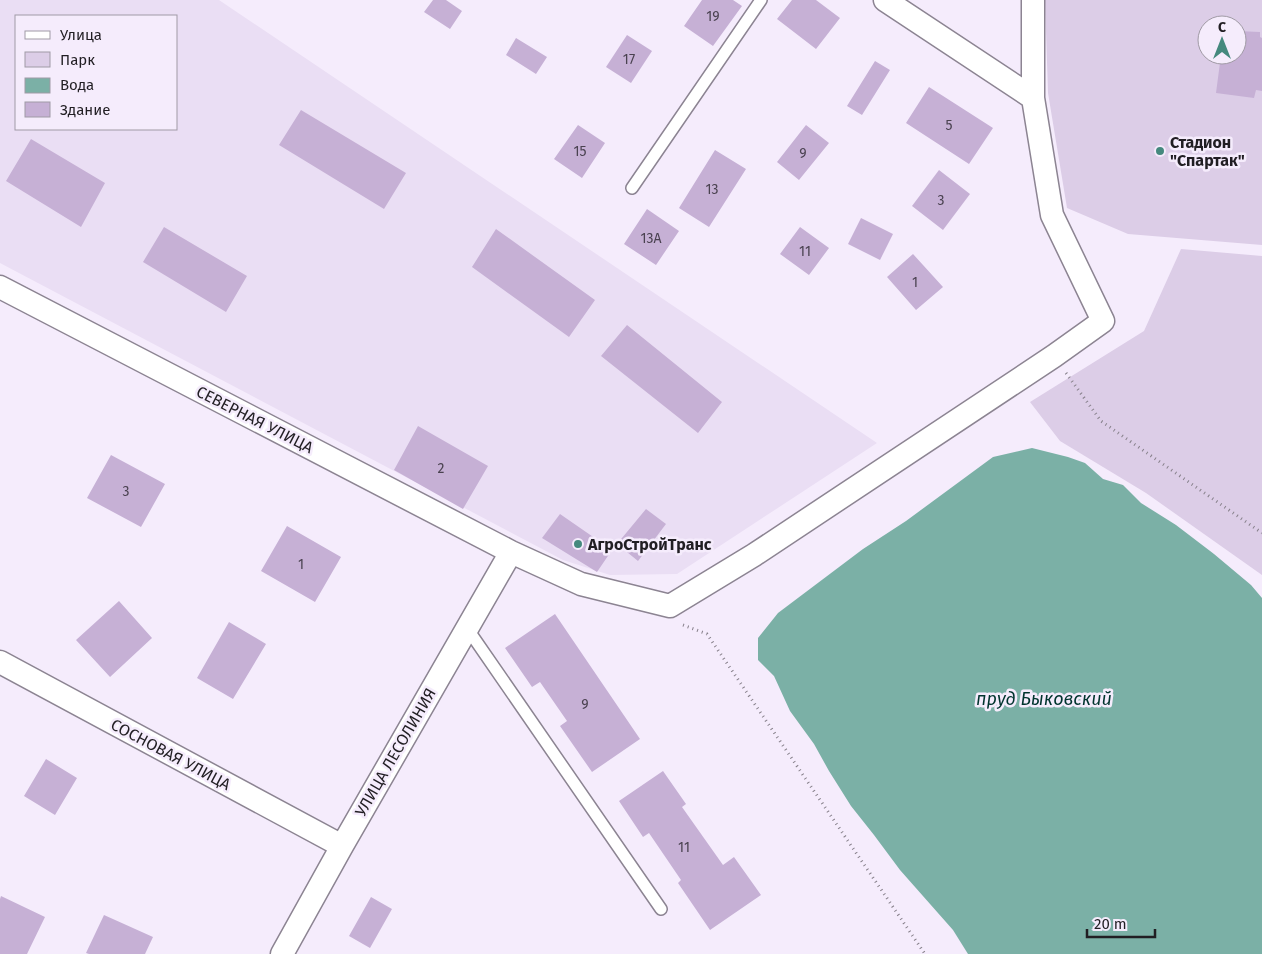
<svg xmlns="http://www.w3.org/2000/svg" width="1262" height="954" font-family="'Fira Sans',sans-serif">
	<rect width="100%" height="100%" fill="#f5ecfc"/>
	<path fill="#eadef4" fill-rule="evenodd" d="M0,0H219L877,443L677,574L610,575L563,560L0,263ZM16,16H176V129H16Z"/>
	<path fill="#dccde7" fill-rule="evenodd" d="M1045,0H1262V245L1128,234L1067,208L1048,93ZM1207,25H1237V55H1207Z
		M1181,249L1262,256V575L1146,493L1060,441L1030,402L1144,331Z"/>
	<path fill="#7bb0a6" d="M1032,448L1068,457L1085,463L1103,479L1123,485L1141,503L1176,525L1214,554L1251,585L1262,598V954H968L953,930L900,870L874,835L851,806L829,771L814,744L790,711L774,676L758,660V638L778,613L863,549L906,521L993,457Z"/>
	<path fill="#c6b0d5" d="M433,0H446L462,11L450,29L424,12Z
		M702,0H733L742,6L713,46L684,26Z
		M792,0H816L840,18L816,49L777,19Z
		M1237,31L1260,32V37L1262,38V91L1256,90L1254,98L1216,93L1221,55H1237Z
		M627,35L652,51L631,83L606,67Z
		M516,38L547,57L536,74L506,55Z
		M875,61L890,70L862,115L847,106Z
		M929,87L993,128L969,164L906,123Z
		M301,110L406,173L384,209L279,145Z
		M578,125L605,143L582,178L554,159Z
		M806,125L829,143L799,180L777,162Z
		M31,139L105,183L81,227L6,181Z
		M715,150L746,169L709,227L679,208Z
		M939,170L970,194L943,230L912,206Z
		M647,209L679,231L656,265L624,244Z
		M861,218L893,234L880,260L848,244Z
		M164,227L247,276L226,312L143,262Z
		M800,227L829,248L809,275L780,254Z
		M496,229L595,300L569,337L472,267Z
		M913,254L943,287L916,310L887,277Z
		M627,325L722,402L698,433L601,356Z
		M418,426L488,466L463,509L394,470Z
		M111,455L165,484L141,527L87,498Z
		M646,509L666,524L638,561L617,544Z
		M560,514L612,550L597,572L542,538Z
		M287,526L341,557L315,602L261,571Z
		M119,601L152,638L110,677L76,640Z
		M555,614L640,739L592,772L560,726L567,721L540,682L532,687L505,648Z
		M229,622L266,644L233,699L197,678Z
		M46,759L77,778L55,815L24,796Z
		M663,771L686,804L682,807L723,865L734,857L761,895L710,930L678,883L681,880L649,833L643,837L619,801Z
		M1,896L45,917L27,954H0V899Z
		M371,897L392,909L370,948L349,936Z
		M104,915L153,937L145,954H89L86,953Z"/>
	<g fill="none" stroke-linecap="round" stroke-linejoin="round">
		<defs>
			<path id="service" d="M632,188L761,0
				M467,628L661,909"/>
			<path id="minor" d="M885,0L1033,98
				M0,287L511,552L581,584L670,606L754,555L1054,356L1103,321L1052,215L1033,98V0
				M0,662L342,846
				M282,954L342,846L511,552"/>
		</defs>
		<use href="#service" stroke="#8c8492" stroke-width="14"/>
		<use href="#minor" stroke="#8c8492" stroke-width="25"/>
		<path stroke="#87818b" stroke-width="3" stroke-dasharray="1 4" stroke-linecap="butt" d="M1066,373L1101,421L1262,533
			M683,625L707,634L925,954"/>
		<use href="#service" stroke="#fff" stroke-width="11"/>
		<use href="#minor" stroke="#fff" stroke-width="22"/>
	</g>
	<g fill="#45897e" stroke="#f5ecfc" stroke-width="2">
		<circle cx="1160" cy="151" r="5"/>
		<circle cx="578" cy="544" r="5"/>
	</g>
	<g text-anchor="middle" stroke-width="5" stroke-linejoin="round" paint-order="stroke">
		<g font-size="14" fill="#4a4250">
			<text x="713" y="21">19</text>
			<text x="629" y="64">17</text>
			<text x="949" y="130">5</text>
			<text x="580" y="156">15</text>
			<text x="803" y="158">9</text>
			<text x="712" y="194">13</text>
			<text x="941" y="205">3</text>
			<text x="651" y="243">13А</text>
			<text x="805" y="256">11</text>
			<text x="915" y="287">1</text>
			<text x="441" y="473">2</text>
			<text x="126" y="496">3</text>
			<text x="301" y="569">1</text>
			<text x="585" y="709">9</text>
			<text x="684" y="852">11</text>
		</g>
		<g font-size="16" font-weight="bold" fill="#211e23" stroke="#f5ecfc" text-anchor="start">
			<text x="1170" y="148">Стадион<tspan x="1170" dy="18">"Спартак"</tspan></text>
			<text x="588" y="550">АгроСтройТранс</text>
		</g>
		<g font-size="16" fill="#211e23" stroke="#f5ecfc">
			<text transform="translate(255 419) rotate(27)" y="6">СЕВЕРНАЯ УЛИЦА</text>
			<text transform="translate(395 752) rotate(-60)" y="6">УЛИЦА ЛЕСОЛИНИЯ</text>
			<text transform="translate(171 754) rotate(28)" y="6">СОСНОВАЯ УЛИЦА</text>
		</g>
		<g font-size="18" font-style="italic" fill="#00342e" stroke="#f5ecfc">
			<text x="1044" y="705">пруд Быковский</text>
		</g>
	</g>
	<rect x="15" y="15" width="162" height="115" fill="#f5ecfc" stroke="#a09aa5"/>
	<rect x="25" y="31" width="25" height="8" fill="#ffffff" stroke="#a09aa5"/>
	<text x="60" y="40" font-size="15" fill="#211e23">Улица</text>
	<rect x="25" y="52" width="25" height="15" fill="#dccde7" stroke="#a09aa5"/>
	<text x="60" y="65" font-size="15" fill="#211e23">Парк</text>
	<rect x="25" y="78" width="25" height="15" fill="#7bb0a6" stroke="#a09aa5"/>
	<text x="60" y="90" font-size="15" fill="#211e23">Вода</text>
	<rect x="25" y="102" width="25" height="15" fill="#c6b0d5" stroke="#a09aa5"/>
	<text x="60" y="115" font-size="15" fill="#211e23">Здание</text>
	<g transform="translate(1222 40)"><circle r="24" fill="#f5ecfc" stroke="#a09aa5"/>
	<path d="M0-4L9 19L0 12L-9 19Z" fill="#45897e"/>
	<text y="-8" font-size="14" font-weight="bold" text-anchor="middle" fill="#211e23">С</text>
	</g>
	<path d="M1087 929v8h68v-8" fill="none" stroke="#211e23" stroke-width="2.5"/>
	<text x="1094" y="929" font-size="15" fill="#211e23" stroke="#f5ecfc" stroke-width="4" paint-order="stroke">20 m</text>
</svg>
